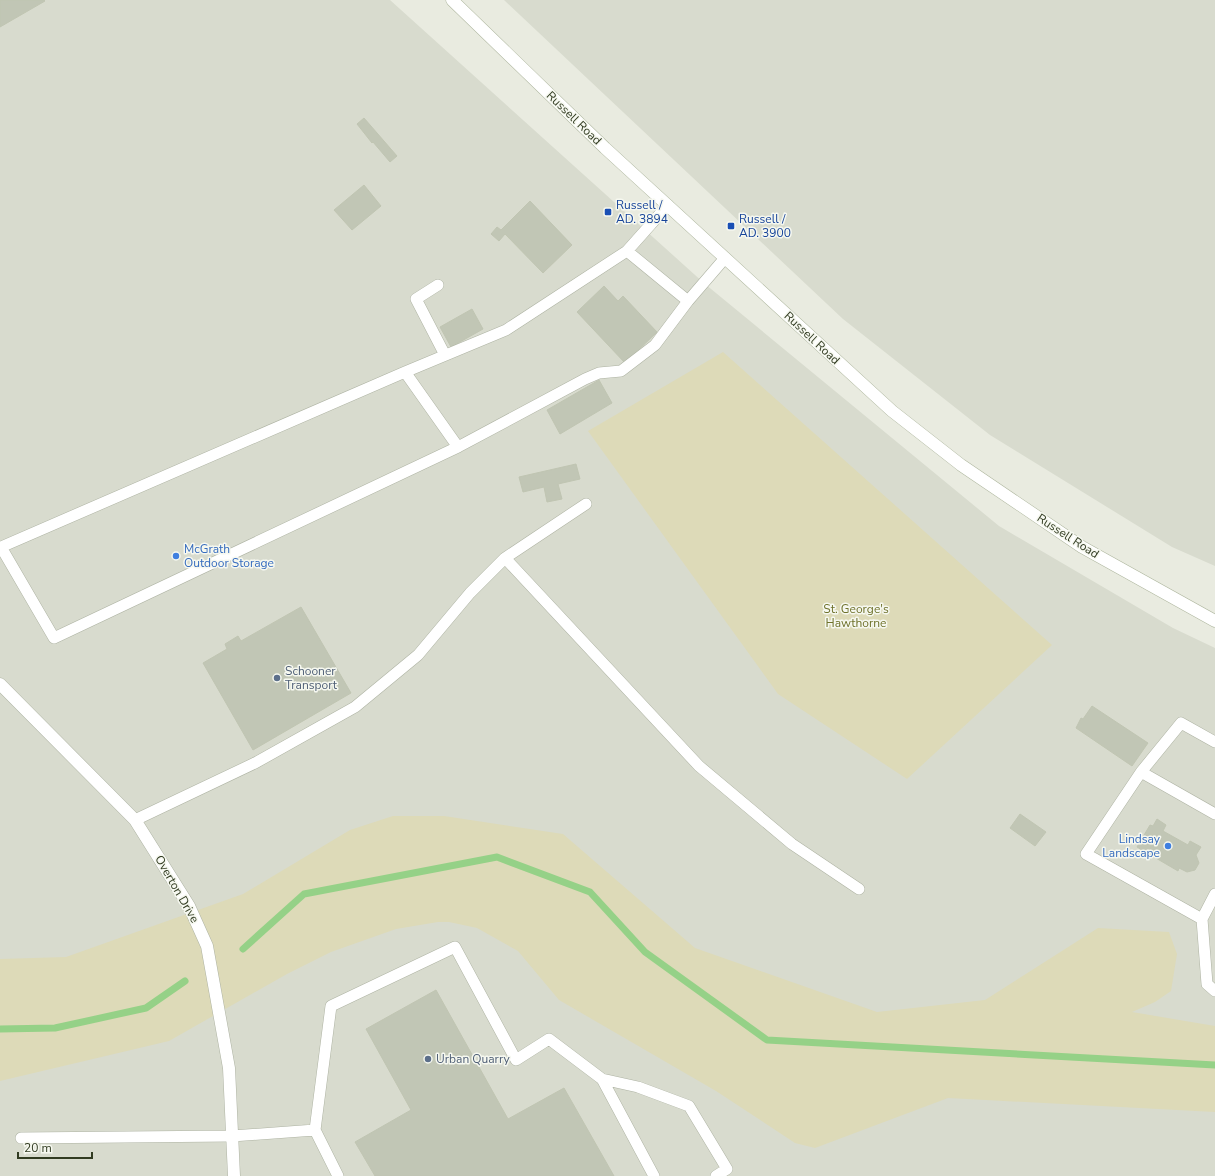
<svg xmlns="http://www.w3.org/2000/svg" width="1215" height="1176" font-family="'Nunito Sans',sans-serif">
	<rect width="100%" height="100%" fill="#e9ebe0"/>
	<path fill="#d8dbce" d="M0,0H390L705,284L999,526L1173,628L1215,648V1176H0Z
		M504,0H1215V566L1172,547L990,435L843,319Z"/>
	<path fill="#dddab8" d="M723,352L1052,645L907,779L778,694L588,431Z
		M393,816H444L563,834L695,948L877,1012L985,1000L1098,928L1169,932L1177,954L1171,991L1155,1002L1132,1012L1215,1026V1112L948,1098L815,1148L795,1143L716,1091L559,1000L518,951L477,928L449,922H438L396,929L331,952L287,974L169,1041L0,1081V959L66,957L243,894L350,830Z"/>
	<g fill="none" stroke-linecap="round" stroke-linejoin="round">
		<path stroke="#95d187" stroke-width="7" d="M243,949L304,894L497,857L590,892L645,952L767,1040L1215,1065
			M0,1029L55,1028L146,1008L185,981"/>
	</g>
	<path fill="#c1c6b5" stroke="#c0c5b2" d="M0,0H44L45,1L0,27Z
		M364,118L397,156L390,162L373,142L372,143L357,124Z
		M364,185L381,206L352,230L334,210Z
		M530,201L572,245L543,273L505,234L499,241L491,234L497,227L501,230Z
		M604,286L618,301L623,296L657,332L625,363L577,312Z
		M472,309L483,329L451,347L440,327Z
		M599,380L612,403L560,434L547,410Z
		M576,464L580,479L558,484L562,499L547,502L544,487L523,492L519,477Z
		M301,607L351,693L253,750L203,663L227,649L225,644L238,636L241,641Z
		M1092,706L1148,743L1132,766L1076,728L1081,718L1083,719Z
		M1020,814L1046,832L1035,846L1010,828Z
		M1157,819L1166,825L1163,831L1188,845L1190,841L1201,847L1196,855L1199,863L1195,870L1187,872L1179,868L1178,871L1137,847L1150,825L1153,826Z
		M436,990L508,1119L564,1088L614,1176H375L355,1142L411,1110L366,1029Z"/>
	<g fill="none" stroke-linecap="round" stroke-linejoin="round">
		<defs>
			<path id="lane" d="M627,251L688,301L725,258
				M438,285L416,299L445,355
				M405,372L458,447L54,638L1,547L405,372L506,330L627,251L668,205
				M458,447L585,379L599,373L621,371L655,345L688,301
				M505,558L699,766L792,844L859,889
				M1215,742L1181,723L1141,772L1086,854L1202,919L1207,984L1215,991
				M1141,772L1215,814
				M135,820L255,763L355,707L418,655L470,593L505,558L586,504
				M1202,919L1215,894
				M602,1079L638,1087L689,1106L727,1169L716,1176
				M315,1130L331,1006L455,947L516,1060L549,1039L602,1079L654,1176
				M21,1138L232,1136L315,1130L338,1176"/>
			<path id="street" d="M0,684L135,820L189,906L207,946L229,1068L234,1176"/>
			<path id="secondary" d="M452,0L605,148L892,411L961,465L1082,547L1215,621"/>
		</defs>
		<use href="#lane" stroke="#aeb3a3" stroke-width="12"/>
		<use href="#street" stroke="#aeb3a3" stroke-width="13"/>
		<use href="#secondary" stroke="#afb79f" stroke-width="13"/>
		<use href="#lane" stroke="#fff" stroke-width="11"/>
		<use href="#street" stroke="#fff" stroke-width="12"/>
		<use href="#secondary" stroke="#fff" stroke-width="12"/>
	</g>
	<g fill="#1a4fb4" stroke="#f6f8f0" stroke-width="1.5">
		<rect x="604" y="208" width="8" height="8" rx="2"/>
		<rect x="727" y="222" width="8" height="8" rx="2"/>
	</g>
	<g fill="#3f7fe0" stroke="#f6f8f0" stroke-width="1.5">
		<circle cx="176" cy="556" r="4"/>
		<circle cx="1168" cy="846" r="4"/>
	</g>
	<g fill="#5c6f8a" stroke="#f6f8f0" stroke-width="1.5">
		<circle cx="277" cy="678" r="4"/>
		<circle cx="428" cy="1059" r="4"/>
	</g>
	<g text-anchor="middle" stroke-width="3" stroke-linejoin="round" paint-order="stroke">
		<g font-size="12" fill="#313b21" stroke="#f6f8f0">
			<text transform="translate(574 118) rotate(44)" y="4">Russell Road</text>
			<text transform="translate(812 338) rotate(43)" y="4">Russell Road</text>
			<text transform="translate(1068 536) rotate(33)" y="4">Russell Road</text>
			<text transform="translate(177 889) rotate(60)" y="4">Overton Drive</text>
		</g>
		<g font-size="12" fill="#164399" stroke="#f6f8f0" text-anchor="start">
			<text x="616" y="209">Russell /<tspan x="616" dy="14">AD. 3894</tspan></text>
			<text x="739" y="223">Russell /<tspan x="739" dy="14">AD. 3900</tspan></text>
		</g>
		<g font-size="12" fill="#366cbe" stroke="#f6f8f0" text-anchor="start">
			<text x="184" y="553">McGrath<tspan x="184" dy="14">Outdoor Storage</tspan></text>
			<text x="1160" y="843" text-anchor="end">Lindsay<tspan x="1160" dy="14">Landscape</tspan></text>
		</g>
		<g font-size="12" fill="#6f722b" stroke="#f6f8f0">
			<text x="856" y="613">St. George's<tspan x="856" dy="14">Hawthorne</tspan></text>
		</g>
		<g font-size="12" fill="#4e5e75" stroke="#f6f8f0" text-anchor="start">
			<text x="285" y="675">Schooner<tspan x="285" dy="14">Transport</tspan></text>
			<text x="436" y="1063">Urban Quarry</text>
		</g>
	</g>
	<path d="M18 1152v6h74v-6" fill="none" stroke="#313b21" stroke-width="2"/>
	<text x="24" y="1152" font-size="12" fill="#313b21" stroke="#f6f8f0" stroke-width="3" paint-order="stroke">20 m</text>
</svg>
